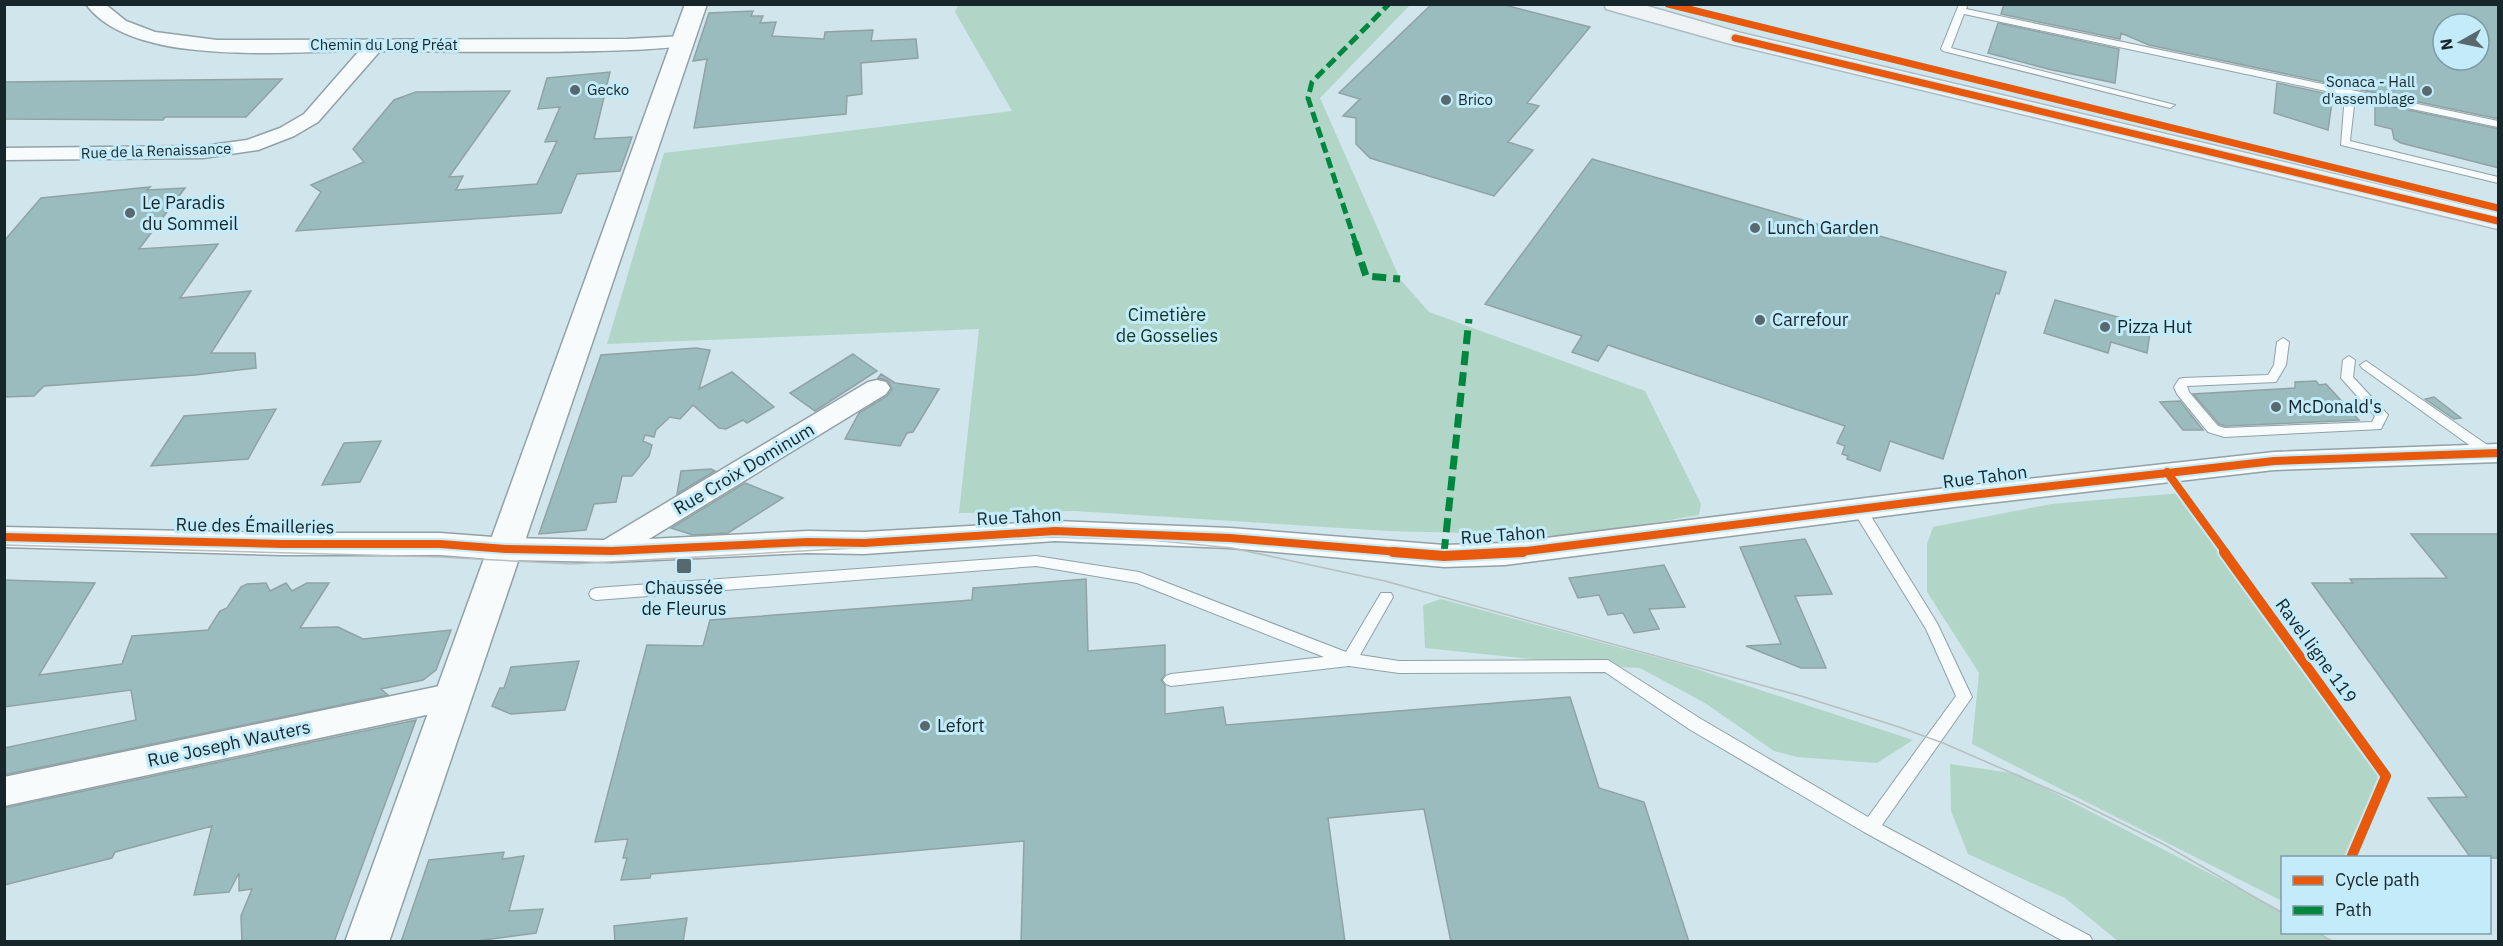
<svg xmlns="http://www.w3.org/2000/svg" width="2503" height="946" font-family="'IBM Plex Sans',sans-serif">
	<rect width="100%" height="100%" fill="#d0e5ec"/>
	<path fill="#b1d6c8" d="M958,5H1410L1320,98L1400,279L1429,312L1645,391L1701,504L1699,515L1576,536L1388,531L1075,511L959,513L979,329L607,344L664,153L1012,111L955,12Z
		M2182,493L2386,776L2351,857L2282,858V901L1972,744L1979,673L1927,592V544L1933,527L2051,504Z
		M1441,599L1681,664L1913,740L1877,763L1797,757L1774,751L1705,703L1640,668L1597,666L1425,648L1423,605Z
		M1950,764L2018,774L2282,911V932L2319,933L2335,941H2118L2065,898L1968,854L1951,811Z"/>
	<path fill="#9abcbe" stroke="#91a2a4" stroke-width="1.5" fill-rule="evenodd" d="M1432,4H1501L1590,27L1527,103L1539,106L1508,142L1533,150L1494,196L1370,158L1356,144V118L1343,116L1360,99L1339,93Z
		M2004,4H2499V119L2149,45L2121,33L2120,39L2001,14ZM2443,24H2479V60H2443Z
		M753,11L751,16H763L760,23L776,22L772,36L824,39L825,32L873,30L871,41L916,39L918,58L861,63L862,94L847,96L846,114L694,128L707,59L693,61L709,13Z
		M1998,23L2119,49L2115,83L2048,69L1988,53Z
		M610,72L594,139L632,137L620,171L577,174L561,213L296,231L321,192L311,185L364,162L353,149L394,100L416,92L510,91L449,177L463,176L456,190L537,184L557,141L545,142L560,107L538,109L547,78Z
		M282,79L246,117H165L163,120L4,119V82Z
		M2277,83L2333,95L2328,130L2274,113Z
		M2375,103L2499,129V168L2401,143L2394,139L2392,129L2375,125Z
		M1592,159L1827,227L1830,222L2006,272L1999,294L1996,293L1943,459L1890,441L1880,471L1847,459L1848,456L1842,454L1845,446L1837,443L1845,426L1608,345L1598,361L1572,352L1582,336L1485,304Z
		M150,187L147,190L185,188L139,249L218,244L180,298L251,291L211,353H255L256,368L195,375L44,386L34,396L4,397V241L41,198Z
		M2055,300L2151,326L2147,353L2111,342L2108,353L2044,333Z
		M696,348L710,350L699,389L732,372L774,407L747,423L743,420L726,429L719,428L693,405L680,419L670,417L656,430L654,437L645,435L643,441L652,445L649,456L632,476H622L616,502L594,504L586,530L539,534L601,355Z
		M853,354L877,371L815,411L790,393Z
		M881,374L895,383L939,389L913,432L907,433L900,446L845,439L859,413L887,396L892,389L888,381L878,378Z
		M2316,381L2319,385L2326,384L2359,420L2225,426L2219,424L2193,394L2295,388V382Z
		M2434,397L2461,418L2454,419L2425,399Z
		M2180,401L2203,430H2183L2160,402Z
		M276,409L248,459L151,466L184,416Z
		M381,441L360,482L322,485L344,443Z
		M711,469L715,471L677,494L681,471Z
		M745,483L783,498L728,533L693,535L671,528Z
		M2411,534H2499V858H2471L2428,798L2467,797L2312,583H2353L2350,579L2447,578Z
		M1805,539L1832,594L1795,596L1826,668H1801L1746,646L1781,644L1740,547Z
		M1664,565L1685,607L1649,609L1659,629L1634,633L1623,613L1608,615L1599,595L1578,598L1569,578Z
		M1086,579L1088,651L1165,645V674L1161,680L1165,686V714L1223,707L1226,725L1570,697L1599,788L1644,802L1689,942H1451L1424,809L1328,818L1345,942H1021L1024,841L651,874L650,878L621,880L627,858H623L628,839L595,842L647,645L703,646L710,620L972,600L973,588Z
		M4,580L95,583L39,675L122,664L132,636L208,630L220,611L227,608L241,587L247,584L266,583L270,591L286,583L292,591L307,583H329L300,628L338,627L363,639L451,630L436,670L423,680L381,689L388,695L4,775V748L136,720L131,690L4,707Z
		M579,661L565,710L511,714L492,706L500,688H504L511,667Z
		M416,720L334,942H242L241,916L252,889L239,891V873L229,892L194,895L212,826L115,852L112,858L4,885V808Z
		M504,852L502,859L524,856L509,911L543,909L536,933L469,942H401L429,860Z
		M687,918L683,942H615L614,926Z"/>
	<g fill="none" stroke-linecap="round" stroke-linejoin="round">
		<defs>
			<path id="service" d="M1959,4H1968L1966,9L2498,121V127L2355,97L2350,141L2498,177V183L2341,145L2345,95L1964,14L1951,48L2175,105L2170,108L1943,51L1941,49Z
				M2283,338L2289,342L2286,365L2276,382L2187,386L2189,392L2218,426L2225,428L2372,422L2375,416L2341,378L2343,360L2349,356L2355,360L2353,377L2388,415L2381,429L2224,437L2208,432L2177,394L2174,387L2179,379L2183,378L2268,375L2274,365L2277,342Z
				M2366,361L2496,451L2498,454L2496,457H2486L2362,368L2360,365Z
				M1859,504L1864,505L1937,623L1972,697L1882,825L2090,936L2093,942H2065L1864,832L1689,729L1605,672L1399,673L1349,666L1171,686L1166,684L1163,680L1166,676L1171,674L1324,657L1137,583L1036,566L596,600L591,598L589,594L591,590L596,588L1036,556L1139,572L1346,652L1381,593H1391L1393,597L1360,655L1399,661L1608,660L1701,719L1868,817L1956,696L1926,629L1852,509Z"/>
			<path id="minor" d="M86,4H105L126,21L155,32L217,40L627,39L684,36L693,42C684,56 415,51 380,51L318,122L294,136L258,150L203,158L4,160V148L203,146L247,140L280,128L304,114L359,51C288,51 132,68 86,4Z
				M877,380L886,382L890,388L886,394L649,539L808,531L864,532L1055,521L1230,528L1444,545L1505,543L1954,487L2274,452L2498,444V462L2274,470L1954,507L1505,565L1444,567L1230,548L1055,541L864,554L808,553L612,562L506,560L440,555H282L4,547V527L282,533H440L506,538L604,540L868,382Z
				M454,683L465,687L470,696L465,705L454,709L4,806V777Z"/>
			<path id="secondary" d="M685,4H707L389,942H345Z"/>
			<path id="primary" d="M1604,4H1640L1741,33L2498,213V229L1727,43L1606,9Z"/>
		</defs>
		<use href="#service" stroke="#91a1a7" stroke-width="2"/>
		<use href="#minor" stroke="#91a1a7" stroke-width="3"/>
		<use href="#secondary" stroke="#91a1a7" stroke-width="3"/>
		<use href="#primary" stroke="#adbbc3" stroke-width="3"/>
		<use href="#service" fill="#f8fbfc" fill-rule="evenodd"/>
		<use href="#minor" fill="#f8fbfc" fill-rule="evenodd"/>
		<use href="#secondary" fill="#f8fbfc" fill-rule="evenodd"/>
		<use href="#primary" fill="#eff3f6" fill-rule="evenodd"/>
		<path stroke="#b9bec0" stroke-width="1.5" d="M4,545L439,557L572,564L1051,537L1151,540L1232,548L1385,581L1801,696L1899,727L1943,743L2074,800L2165,845L2282,913
			M2317,932L2332,942"/>
		<path stroke="#00873e" stroke-width="5" stroke-dasharray="11 5" stroke-linecap="butt" d="M1356,244L1308,98L1312,82L1389,4"/>
		<path stroke="#00873e" stroke-width="7" stroke-dasharray="14 7" stroke-linecap="butt" d="M1355,242L1366,276L1400,279
			M1444,553L1469,319"/>
		<path stroke="#00873e" stroke-width="9" stroke-dasharray="18 9" stroke-linecap="butt" d="M1444,556V552"/>
		<defs>
			<path id="cycleway-far2" d="M1668,4L2498,208
				M1735,38L2498,221"/>
			<path id="cycleway-far1" d="M2167,472L2226,553
				M4,537L282,544H440L506,549L612,551L808,542L864,543L1055,531L1230,538L1411,553
				M1511,553L1954,497L2274,461L2498,453"/>
			<path id="cycleway" d="M1393,552L1444,556L1523,552
				M2224,552L2386,776L2351,858"/>
		</defs>
		<use href="#cycleway-far2" stroke="#c3ebf9" stroke-width="10"/>
		<use href="#cycleway-far1" stroke="#c3ebf9" stroke-width="12"/>
		<use href="#cycleway" stroke="#c3ebf9" stroke-width="14"/>
		<use href="#cycleway-far2" stroke="#e8590c" stroke-width="7"/>
		<use href="#cycleway-far1" stroke="#e8590c" stroke-width="8"/>
		<use href="#cycleway" stroke="#e8590c" stroke-width="10"/>
	</g>
	<g fill="#57696f" stroke="#c3ebf9" stroke-width="2">
		<circle cx="575" cy="90" r="6"/>
		<circle cx="2427" cy="91" r="6"/>
		<circle cx="1446" cy="100" r="6"/>
		<circle cx="130" cy="213" r="6"/>
		<circle cx="1755" cy="228" r="6"/>
		<circle cx="1760" cy="320" r="6"/>
		<circle cx="2105" cy="327" r="6"/>
		<circle cx="2276" cy="407" r="6"/>
		<rect x="676" y="558" width="16" height="16" rx="3"/>
		<circle cx="925" cy="726" r="6"/>
	</g>
	<g text-anchor="middle" stroke-width="6" stroke-linejoin="round" paint-order="stroke">
		<g font-size="15" fill="#16262b" stroke="#c3ebf9">
			<text x="384" y="50">Chemin du Long Préat</text>
			<text transform="translate(156 151) rotate(-2)" y="5">Rue de la Renaissance</text>
		</g>
		<g font-size="15" fill="#16262b" stroke="#c3ebf9" text-anchor="start">
			<text x="2415" y="87" text-anchor="end">Sonaca - Hall<tspan x="2415" dy="17">d'assemblage</tspan></text>
			<text x="587" y="95">Gecko</text>
			<text x="1458" y="105">Brico</text>
		</g>
		<g font-size="18" fill="#16262b" stroke="#c3ebf9" text-anchor="start">
			<text x="142" y="209">Le Paradis<tspan x="142" dy="21">du Sommeil</tspan></text>
			<text x="1767" y="234">Lunch Garden</text>
			<text x="1772" y="326">Carrefour</text>
			<text x="2117" y="333">Pizza Hut</text>
			<text x="2288" y="413">McDonald's</text>
			<text x="684" y="594" text-anchor="middle">Chaussée<tspan x="684" dy="21">de Fleurus</tspan></text>
			<text x="937" y="732">Lefort</text>
		</g>
		<g font-size="18" fill="#103521" stroke="#c3ebf9">
			<text x="1167" y="321">Cimetière<tspan x="1167" dy="21">de Gosselies</tspan></text>
		</g>
		<g font-size="18" fill="#16262b" stroke="#c3ebf9">
			<text transform="translate(744 469) rotate(-31)" y="6">Rue Croix Dominum</text>
			<text transform="translate(1985 477) rotate(-7)" y="6">Rue Tahon</text>
			<text transform="translate(1019 517) rotate(-3)" y="6">Rue Tahon</text>
			<text transform="translate(255 526) rotate(1)" y="6">Rue des Émailleries</text>
			<text transform="translate(1503 535) rotate(-4)" y="6">Rue Tahon</text>
			<text transform="translate(2316 651) rotate(54)" y="6">Ravel ligne 119</text>
			<text transform="translate(229 744) rotate(-12)" y="6">Rue Joseph Wauters</text>
		</g>
	</g>
	<rect width="2503" height="946" fill="none" stroke="#16262b" stroke-width="12"/>
	<rect x="2281" y="856" width="210" height="78" fill="#c3ebf9" stroke="#7e9ca7" stroke-width="1.5"/>
	<rect x="2293" y="876" width="30" height="9" fill="#e8590c" stroke="#7e9ca7" stroke-width="1.5"/>
	<text x="2335" y="886" font-size="18" fill="#16262b">Cycle path</text>
	<rect x="2293" y="906" width="30" height="9" fill="#00873e" stroke="#7e9ca7" stroke-width="1.5"/>
	<text x="2335" y="916" font-size="18" fill="#16262b">Path</text>
	<g transform="translate(2461 42) rotate(261)"><circle r="28" fill="#c3ebf9" stroke="#7e9ca7" stroke-width="1.5"/>
	<path d="M0-4.5L10 22L0 15L-10 22Z" fill="#57696f"/>
	<text y="-9" font-size="16" font-weight="bold" text-anchor="middle" fill="#16262b">N</text>
	</g>
</svg>
